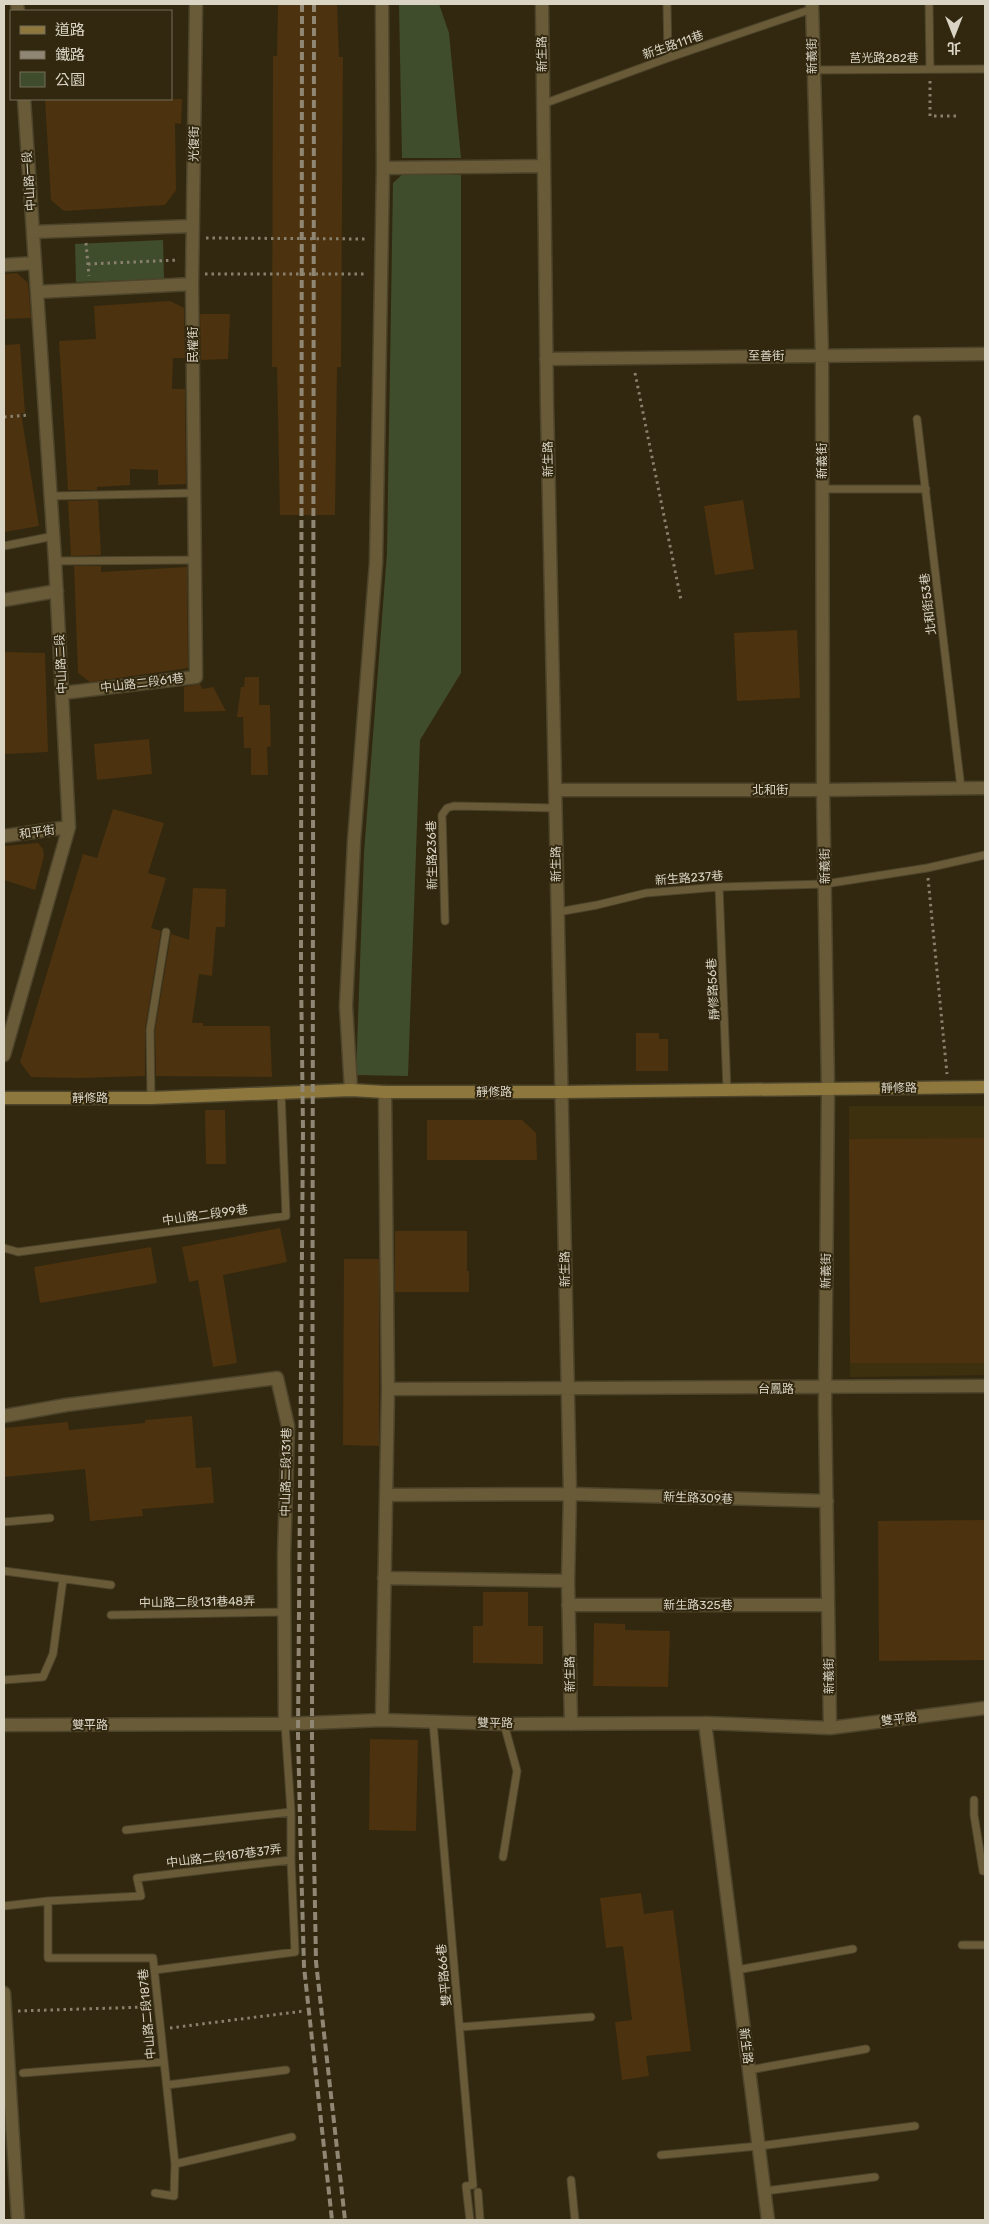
<svg xmlns="http://www.w3.org/2000/svg" width="989" height="2224" font-family="Rubik,'Noto Sans TC',sans-serif">
	<rect width="100%" height="100%" fill="#32280f"/>
	<path fill="#3d300f" d="M849,1106H985V1375L850,1377Z"/>
	<path fill="#404d2d" d="M399,4H439L449,33L461,158H402Z
		M404,173L461,175V673L420,740L408,1076L356,1075L364,853L387,553L393,183Z
		M163,240L164,279L76,282L75,244Z"/>
	<path fill="#4c320e" d="M278,4H337L339,57H343L341,367H337L335,515H280L277,367H272L273,56H277Z
		M45,99H182L181,124L175,123L176,190L165,205L64,211L51,200Z
		M17,273L28,283L31,318L4,319V274Z
		M170,301L184,308L185,358H173L172,389H185L186,484L158,485V470L130,469V485L97,487V490H68L59,341L96,339L94,306Z
		M200,314H230L228,359L201,360Z
		M20,344L25,413H21L39,526L4,532V345Z
		M98,500L101,555L71,556L68,501Z
		M743,500L754,569L715,575L704,506Z
		M74,566H101V572L187,567L188,668L90,682L78,673Z
		M797,630L800,698L737,701L734,633Z
		M4,652L45,653L48,752L4,754Z
		M245,677H259V705H270L271,746L267,747L268,775H251V748H244L243,717H237L241,687H244Z
		M200,684L202,689L213,687L226,711L184,712V687Z
		M149,739L152,774L97,780L94,744Z
		M113,809L164,823L148,873L166,878L151,928L161,931L145,1029V1076L78,1078L31,1077L20,1062L83,854L97,858Z
		M38,843L43,849L44,856L35,890L4,880V846Z
		M193,888L226,889L225,927H216L212,976L199,974L192,1023H203V1026H270L272,1077L156,1076L155,1030L171,934L189,940Z
		M636,1033H659V1039H668V1071H636Z
		M205,1110H225L226,1164H206Z
		M427,1120H522L536,1133L537,1160H427Z
		M985,1138V1363H850L849,1139Z
		M280,1228L287,1262L223,1275L237,1363L213,1367L198,1280L189,1282L182,1247Z
		M395,1231H467V1271H469V1292H395Z
		M151,1247L157,1283L40,1303L34,1267Z
		M344,1259H379V1446L343,1445Z
		M192,1416L196,1468L211,1467L214,1503L142,1509L143,1516L90,1521L85,1469L4,1477V1428L68,1422L69,1430L145,1423V1420Z
		M985,1520V1660L879,1661L878,1521Z
		M483,1592H528V1626H543V1664L473,1663V1626H483Z
		M594,1623L625,1624V1630L670,1631L668,1687L593,1686Z
		M370,1739L418,1740L416,1831L369,1830Z
		M641,1893L644,1914L673,1910L691,2051L646,2056L649,2076L622,2080L615,2022L632,2020L623,1946L606,1948L600,1898Z"/>
	<g fill="none" stroke-linecap="round" stroke-linejoin="round">
		<defs>
			<path id="lane" d="M667,4L668,58
				M929,4L930,69
				M812,70L985,69
				M543,104L668,58L812,9
				M917,419L961,788
				M823,489H926
				M51,496L194,493
				M4,546L54,536
				M55,561L195,560
				M719,887L727,1090
				M558,912L597,905L646,893L719,887L825,884L927,868L985,855
				M445,921L442,815L447,808L454,806L555,808
				M151,1098L150,1030L166,932
				M4,1248L18,1252L286,1216L281,1092
				M4,1522L50,1518
				M4,1571L111,1585
				M111,1615L284,1612
				M4,1680L43,1677L53,1654L63,1579
				M433,1722L473,2185L466,2186L470,2220
				M285,1724L291,1812V1860
				M974,1800V1815L983,1871H985
				M126,1830L291,1812
				M503,1857L517,1771L504,1724
				M48,1901L141,1896L137,1878L291,1860L295,1952L155,1970
				M4,1906L48,1901V1958H153L175,2164L174,2196L155,2193
				M962,1945H985
				M737,1970L853,1949
				M460,2027L591,2017
				M749,2070L866,2049
				M23,2073L163,2062
				M167,2085L286,2070
				M661,2155L759,2146L915,2126
				M175,2164L292,2137
				M571,2180L575,2220
				M765,2191L875,2177
				M478,2192L480,2220"/>
			<path id="street" d="M17,4L18,11
				M542,4L547,405L570,1494L568,1581L571,1724
				M812,4L822,356L823,790L828,1089L825,1407L830,1728
				M383,168L544,166
				M33,232L193,226
				M4,265L35,263
				M37,292L192,284
				M546,359L985,354
				M4,600L57,591
				M63,693L196,677L192,284L196,4
				M556,790H823L985,788
				M4,836L69,827
				M4,1055L69,827L55,561L24,99
				M351,1090L346,1006L354,841L376,563L383,168L382,4
				M388,1389L985,1386
				M4,1416L66,1405L277,1378L288,1426L284,1556L285,1724
				M386,1495L570,1494L827,1501
				M384,1578L568,1581
				M568,1605H828
				M382,1720L388,1389L385,1092
				M705,1723L768,2220
				M4,1725L285,1724L382,1720L504,1724L705,1723L830,1728L985,1708
				M4,1993L18,2220"/>
			<path id="secondary" d="M4,1098H151L351,1090L385,1092H561L985,1087"/>
		</defs>
		<use href="#lane" stroke="#4d442c" stroke-width="9"/>
		<use href="#street" stroke="#4d442c" stroke-width="15"/>
		<use href="#secondary" stroke="#4d442c" stroke-width="15"/>
		<path stroke="#89816d" stroke-width="3" stroke-dasharray="2.5 4" stroke-linecap="butt" d="M930,81V116H957
			M206,238L367,239
			M86,243L89,276
			M88,264L179,260
			M205,274H367
			M635,373L681,600
			M4,417L30,415
			M928,878L947,1074
			M18,2011L147,2007
			M170,2028L304,2011"/>
		<use href="#lane" stroke="#695b38" stroke-width="7"/>
		<use href="#street" stroke="#695b38" stroke-width="12"/>
		<use href="#secondary" stroke="#8d773c" stroke-width="12"/>
		<path stroke="#8f8774" stroke-width="4" stroke-dasharray="8 4" stroke-linecap="butt" d="M302,4L301,973L303,1130L298,1734L301,1861L304,1967L332,2220
			M314,4L312,1743L316,1962L345,2220"/>
	</g>
	<g text-anchor="middle" stroke-width="4" stroke-linejoin="round" paint-order="stroke">
		<g font-size="12" fill="#dad4c5" stroke="#32280f">
			<text transform="translate(673 45) rotate(-19)" y="4">新生路111巷</text>
			<text transform="translate(542 54) rotate(-91)" y="4">新生路</text>
			<text transform="translate(812 56) rotate(-91)" y="4">新義街</text>
			<text x="884" y="62">莒光路282巷</text>
			<text transform="translate(194 144) rotate(-89)" y="4">光復街</text>
			<text transform="translate(29 181) rotate(-94)" y="4">中山路一段</text>
			<text transform="translate(193 345) rotate(-90)" y="4">民權街</text>
			<text x="766" y="360">至善街</text>
			<text transform="translate(548 459) rotate(-91)" y="4">新生路</text>
			<text transform="translate(822 461) rotate(-90)" y="4">新義街</text>
			<text transform="translate(928 604) rotate(-97)" y="4">北和街53巷</text>
			<text transform="translate(61 664) rotate(-93)" y="4">中山路二段</text>
			<text transform="translate(142 683) rotate(-7)" y="4">中山路二段61巷</text>
			<text x="770" y="794">北和街</text>
			<text transform="translate(37 832) rotate(-8)" y="4">和平街</text>
			<text transform="translate(432 855) rotate(-91)" y="4">新生路236巷</text>
			<text transform="translate(556 864) rotate(-91)" y="4">新生路</text>
			<text transform="translate(825 866) rotate(-91)" y="4">新義街</text>
			<text transform="translate(689 878) rotate(-4)" y="4">新生路237巷</text>
			<text transform="translate(713 989) rotate(-93)" y="4">靜修路56巷</text>
			<text transform="translate(899 1088) rotate(-1)" y="4">靜修路</text>
			<text x="494" y="1096">靜修路</text>
			<text x="90" y="1102">靜修路</text>
			<text transform="translate(205 1215) rotate(-8)" y="4">中山路二段99巷</text>
			<text transform="translate(565 1269) rotate(-91)" y="4">新生路</text>
			<text transform="translate(826 1271) rotate(-89)" y="4">新義街</text>
			<text x="776" y="1393">台鳳路</text>
			<text transform="translate(286 1472) rotate(-89)" y="4">中山路二段131巷</text>
			<text transform="translate(698 1498) rotate(2)" y="4">新生路309巷</text>
			<text transform="translate(197 1602) rotate(-1)" y="4">中山路二段131巷48弄</text>
			<text x="698" y="1609">新生路325巷</text>
			<text transform="translate(570 1674) rotate(-91)" y="4">新生路</text>
			<text transform="translate(829 1676) rotate(-91)" y="4">新義街</text>
			<text transform="translate(899 1719) rotate(-7)" y="4">雙平路</text>
			<text transform="translate(495 1723) rotate(1)" y="4">雙平路</text>
			<text x="90" y="1729">雙平路</text>
			<text transform="translate(224 1856) rotate(-7)" y="4">中山路二段187巷37弄</text>
			<text transform="translate(444 1975) rotate(-95)" y="4">雙平路66巷</text>
			<text transform="translate(147 2014) rotate(-95)" y="4">中山路二段187巷</text>
			<text transform="translate(746 2046) rotate(83)" y="4">新生路</text>
		</g>
	</g>
	<rect width="989" height="2224" fill="none" stroke="#dad4c5" stroke-width="10"/>
	<rect x="10" y="10" width="162" height="90" fill="#32280f" stroke="#756d58"/>
	<rect x="20" y="26" width="25" height="8" fill="#8d773c" stroke="#756d58"/>
	<text x="55" y="35" font-size="15" fill="#dad4c5">道路</text>
	<rect x="20" y="51" width="25" height="8" fill="#8f8774" stroke="#756d58"/>
	<text x="55" y="60" font-size="15" fill="#dad4c5">鐵路</text>
	<rect x="20" y="72" width="25" height="15" fill="#404d2d" stroke="#756d58"/>
	<text x="55" y="85" font-size="15" fill="#dad4c5">公園</text>
	<g transform="translate(954 35) rotate(180)" stroke="#32280f" stroke-width="4" paint-order="stroke">
	<path d="M0-4L9 19L0 12L-9 19Z" fill="#dad4c5"/>
	<text y="-8" font-size="14" font-weight="bold" text-anchor="middle" fill="#dad4c5">北</text>
	</g>
</svg>
